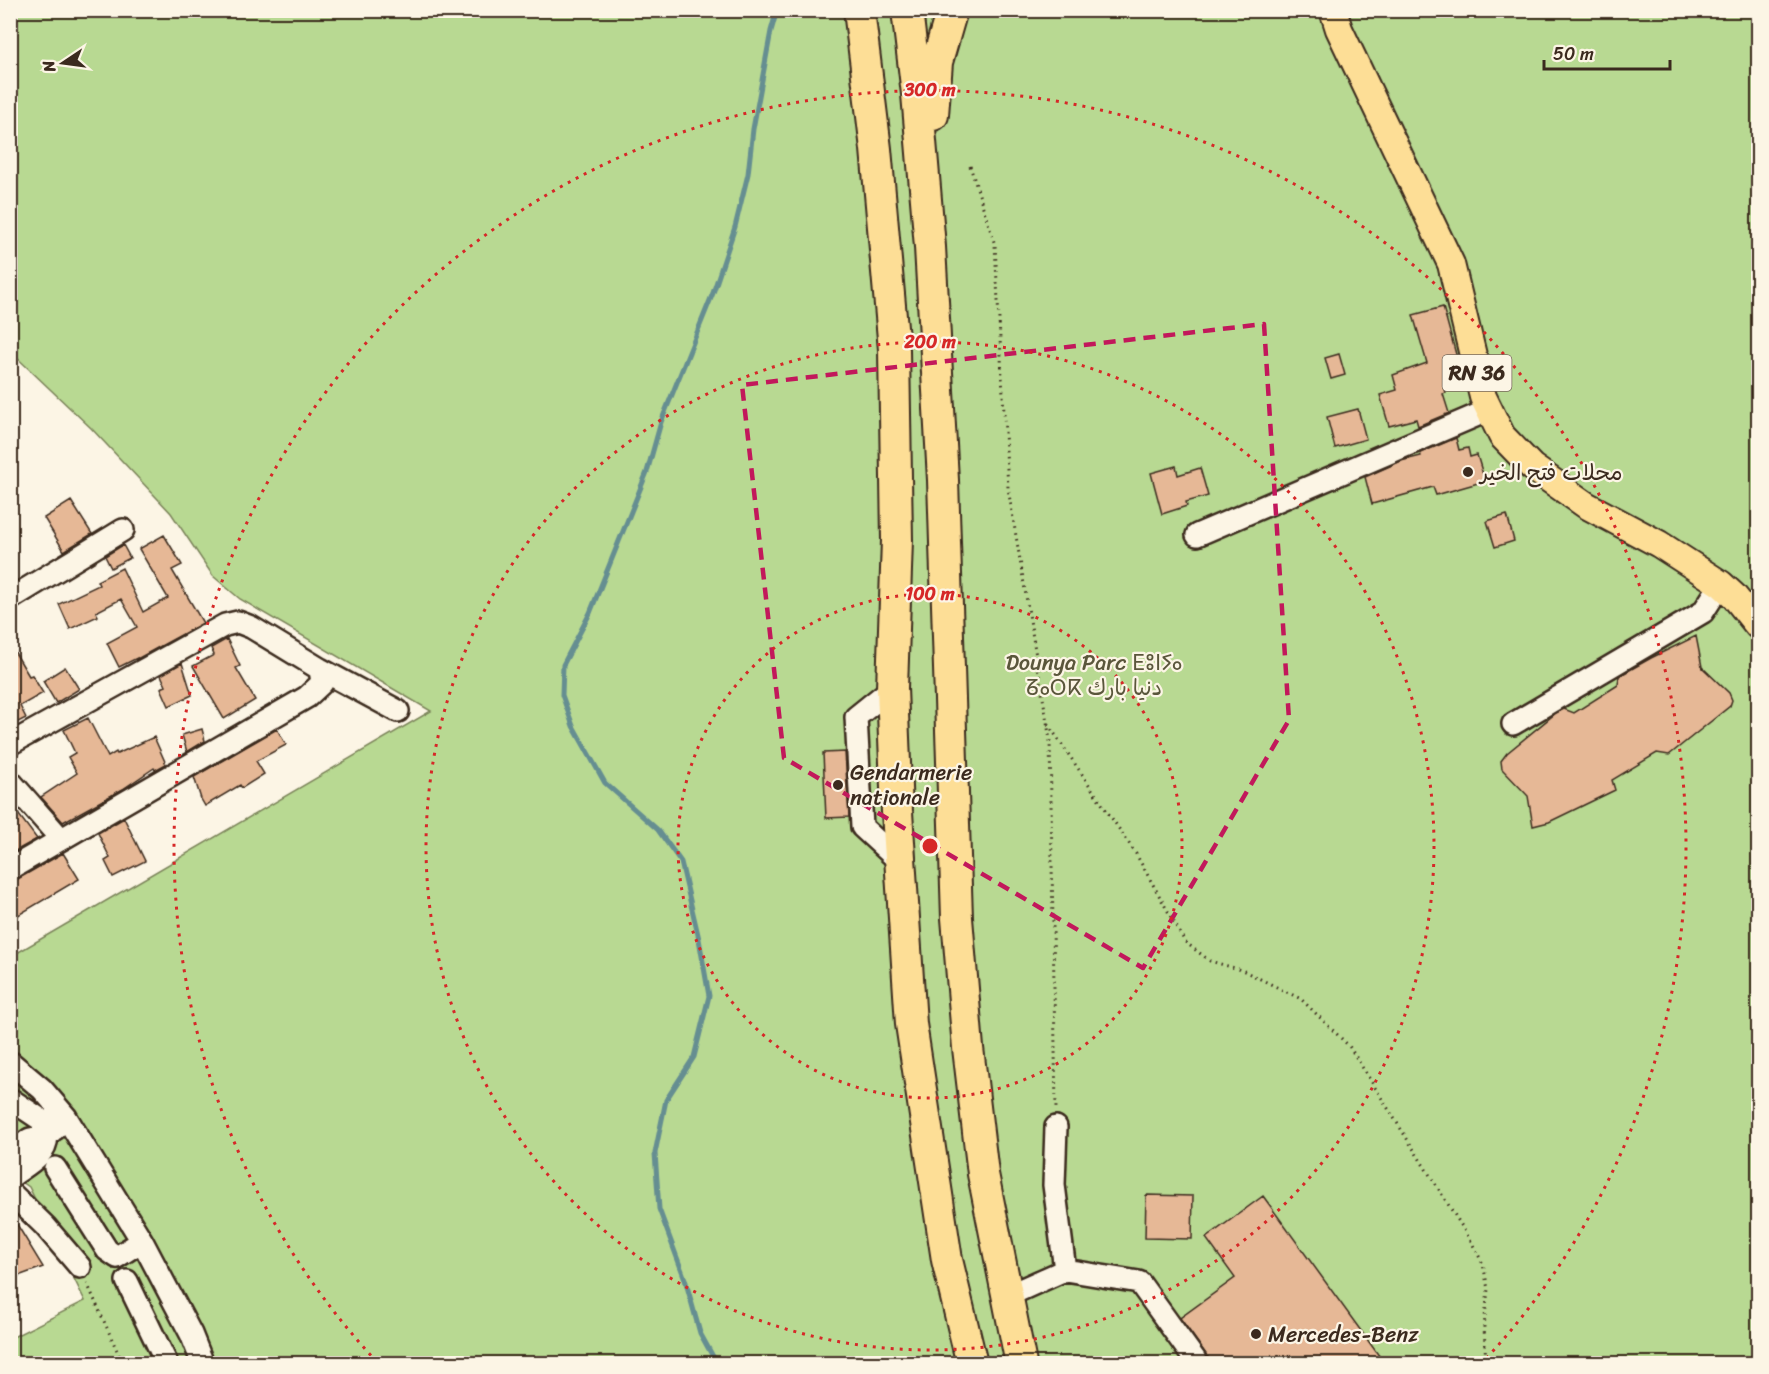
<svg xmlns="http://www.w3.org/2000/svg" width="1769" height="1374" font-family="Sriracha,'Playpen Sans Arabic','Noto Sans Tifinagh',sans-serif">
	<rect width="100%" height="100%" fill="#fcf5e5"/>
	<filter id="ink" filterUnits="userSpaceOnUse"><feTurbulence type="fractalNoise" baseFrequency=".0167" numOctaves="2"/><feDisplacementMap in="SourceGraphic" scale="12" xChannelSelector="R" yChannelSelector="G"/><feConvolveMatrix kernelMatrix="1 2 1 2 8 2 1 2 1" color-interpolation-filters="sRGB"/></filter>
	<g filter="url(#ink)">
		<path fill="#b8d992" stroke="#7a8258" stroke-width="1.5" d="M11,11H1758V1363H11V1338L85,1301L29,1187L11,1174L10,957L431,711L240,599L213,576L171,513L91,428L11,352Z"/>
		<g fill="none" stroke-linecap="round" stroke-linejoin="round">
			<path stroke="#658e91" stroke-width="5" d="M717,1364L700,1333L685,1279L659,1209L655,1153L666,1100L694,1057L709,996L699,939L681,862L658,830L605,783L573,726L562,695L563,665L590,613L647,472L661,422L713,293L735,227L748,174L753,129L771,31L777,10"/>
		</g>
		<path fill="#e6b896" stroke="#3b2a1e" stroke-width="1.5" d="M1443,307L1463,380L1444,385L1446,393L1443,394L1449,413L1418,426L1416,419L1389,426L1380,395L1397,390L1393,375L1427,363L1413,315Z
			M1339,354L1345,375L1331,379L1325,358Z
			M1358,409L1366,439L1335,448L1327,417Z
			M1456,438L1459,450L1468,448L1470,457L1477,455L1485,481L1436,495L1433,487L1372,504L1365,477L1401,461L1421,456L1420,453Z
			M1176,466L1178,475L1200,468L1208,496L1186,502L1187,506L1162,514L1151,473Z
			M71,501L92,534L64,551L44,518Z
			M1507,515L1514,541L1495,547L1487,521Z
			M164,535L182,565L172,570L203,623L137,659V658L119,667L107,643L137,627L121,599L96,612L98,616L70,629L59,604L99,585L97,581L122,568L143,612L168,598L139,549Z
			M123,545L130,558L111,568L105,556Z
			M1696,636L1702,667L1729,693L1732,700L1730,706L1669,755L1657,753L1612,780L1615,790L1549,822L1533,826L1528,796L1502,769L1501,761L1507,753L1556,713L1564,709L1574,713L1618,685L1619,676L1651,658Z
			M227,639L240,666L236,668L255,700L224,719L193,666L214,655L211,648Z
			M10,644L29,676L32,675L43,693L20,706L26,718L10,726Z
			M182,663L192,695L169,706L161,688L166,686L161,675Z
			M65,667L79,689L56,703L43,681Z
			M88,718L108,757L116,752L117,754L154,737L166,764L155,770L154,768L123,789L63,822L41,797L77,773L68,757L75,753L64,730Z
			M202,729L205,741L187,752L182,735Z
			M277,729L286,745L256,761L264,774L242,788L240,785L205,806L201,799L194,777Z
			M845,752L849,817L826,818L823,753Z
			M10,803L37,839L10,854Z
			M124,818L145,861L113,877L105,861L110,858L98,833Z
			M63,853L79,879L10,920V882L16,880Z
			M1146,1195L1193,1196L1192,1239L1145,1238Z
			M1263,1196L1385,1364H1294L1289,1356L1278,1364H1211L1208,1357L1180,1318L1235,1278L1206,1238Z
			M10,1213L43,1267L10,1279Z"/>
		<g fill="none" stroke-linecap="round" stroke-linejoin="round">
			<defs>
				<path id="minor" d="M1197,535L1489,410
					M10,599L123,530
					M892,688L856,717L862,827L900,862
					M1513,724L1703,612L1721,584
					M10,744L225,625L238,622L251,627L320,669L398,711
					M10,781L61,839
					M10,869L307,697L322,683L320,669
					M10,1062L42,1089L66,1117L142,1241L191,1334L203,1364
					M10,1099L55,1129
					M1056,1127L1054,1185L1065,1270
					M10,1154L30,1139L47,1136
					M55,1168L107,1250L117,1257L142,1241
					M10,1177C26,1165 46,1157 47,1136L66,1117
					M10,1192L45,1226L80,1267
					M127,1281L167,1364
					M1007,1296L1065,1270L1139,1282L1198,1364"/>
				<path id="major" d="M1333,10L1339,29L1451,264L1483,397L1502,436L1532,467L1586,505L1659,544L1721,584L1734,596L1758,626"/>
				<path id="highway" d="M859,10L876,149L894,350L897,540L892,688L897,812L911,1024L947,1260L972,1364
					M907,10L917,94L930,247L943,480L957,918L968,1048L983,1174L1021,1364
					M933,115L937,62L952,10"/>
			</defs>
			<use href="#minor" stroke="#3b2a1e" stroke-width="26"/>
			<use href="#major" stroke="#3b2a1e" stroke-width="30"/>
			<use href="#highway" stroke="#3b2a1e" stroke-width="34"/>
			<path stroke="#3b2a1e" stroke-width="3" stroke-dasharray="1.5 4.5" stroke-linecap="butt" d="M970,166L995,245L1008,488L1050,740L1056,1110
				M1048,724L1136,854L1185,942L1210,961L1242,970L1301,999L1349,1046L1471,1241L1483,1264L1488,1289L1484,1327L1486,1364
				M87,1283L123,1364"/>
			<use href="#minor" stroke="#fcf5e5" stroke-width="21"/>
			<use href="#major" stroke="#fdde96" stroke-width="26"/>
			<use href="#highway" stroke="#fdde96" stroke-width="30"/>
		</g>
	</g>
	<path fill="none" stroke="#c2185b" stroke-width="4.5" stroke-dasharray="12 8" stroke-linejoin="round" d="M1264,324L1289,720L1143,968L784,758L742,385Z"/>
	<g fill="none" stroke="#d62828" stroke-width="3" stroke-dasharray="3 6">
		<circle cx="930" cy="846" r="252"/>
		<circle cx="930" cy="846" r="504"/>
		<path d="M377 1362A756 756 0 1 1 1483 1362"/>
	</g>
	<g fill="#3b2a1e" stroke="#fcf5e5" stroke-width="2">
		<circle cx="1468" cy="472" r="6"/>
		<circle cx="838" cy="785" r="6"/>
		<circle cx="1256" cy="1334" r="6"/>
	</g>
	<g text-anchor="middle" stroke-width="4.5" stroke-linejoin="round" paint-order="stroke">
		<rect fill="#fcf5e5" stroke="#75675a" stroke-width="1.5" x="1442.5" y="355" width="69" height="36" rx="4.5"/>
		<g font-size="21" font-weight="bold" fill="#3b2a1e">
			<text x="1477" y="380">RN 36</text>
		</g>
		<g font-size="22" fill="#3b2a1e" stroke="#fcf5e5" text-anchor="start">
			<text x="1480" y="480">محلات فتح الخير</text>
			<text x="850" y="780">Gendarmerie<tspan x="850" dy="25">nationale</tspan></text>
			<text x="1268" y="1342">Mercedes-Benz</text>
		</g>
		<g font-size="22" fill="#5a563b" stroke="#fcf5e5">
			<text x="1094" y="670">Dounya Parc ⴹⵓⵏⵢⴰ<tspan x="1094" dy="25">ⵒⴰⵔⴽ دنيا بارك</tspan></text>
		</g>
	</g>
	<circle cx="930" cy="846" r="9" fill="#d62828" stroke="#fcf5e5" stroke-width="3"/>
	<g font-size="18" text-anchor="middle" font-weight="bold" fill="#d62828" stroke="#fcf5e5" stroke-width="4.5" stroke-linejoin="round" paint-order="stroke">
		<text x="930" y="96">300 m</text>
		<text x="930" y="348">200 m</text>
		<text x="930" y="600">100 m</text>
	</g>
	<rect width="1769" height="1374" fill="none" stroke="#fcf5e5" stroke-width="36"/>
	<rect x="18" y="18" width="1733" height="1338" fill="none" stroke="#3b2a1e" stroke-width="2" filter="url(#ink)"/>
	<g transform="translate(63 63) rotate(257)" stroke="#fcf5e5" stroke-width="4.5" paint-order="stroke">
	<path d="M0-4.5L10 22L0 15L-10 22Z" fill="#3b2a1e"/>
	<text y="-9" font-size="16" font-weight="bold" text-anchor="middle" fill="#3b2a1e">N</text>
	</g>
	<path d="M1544 60v9h126v-9" fill="none" stroke="#3b2a1e" stroke-width="3"/>
	<text x="1553" y="60" font-size="18" fill="#3b2a1e" stroke="#fcf5e5" stroke-width="4.5" paint-order="stroke">50 m</text>
</svg>
